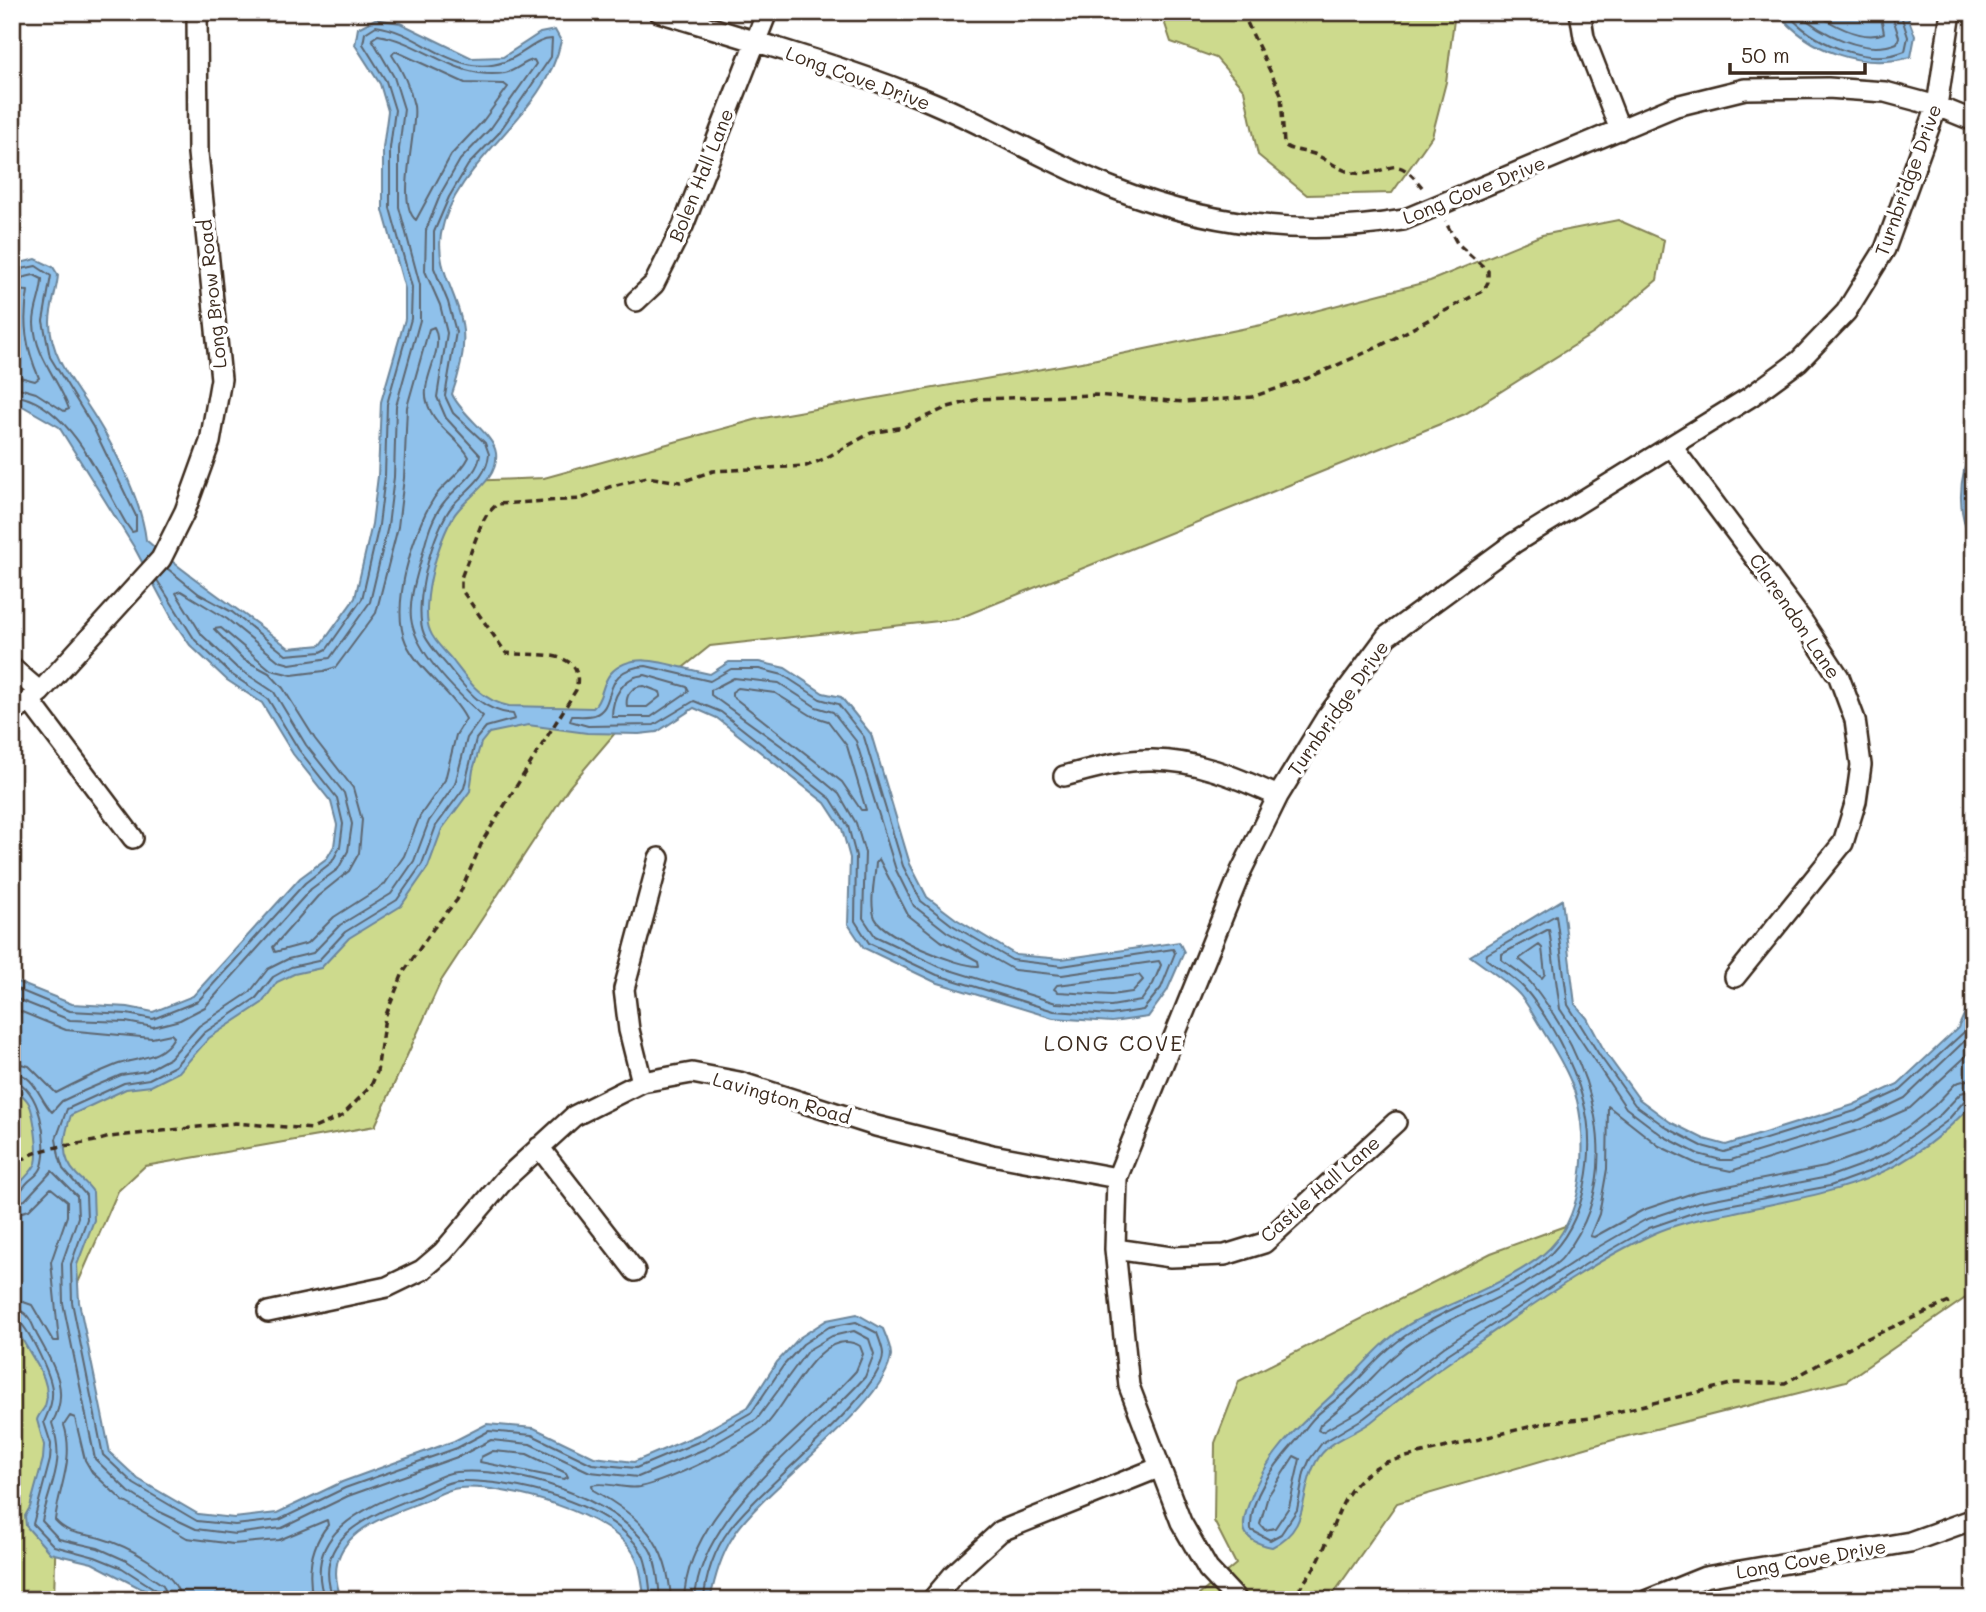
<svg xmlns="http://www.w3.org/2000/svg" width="1986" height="1612" font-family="Mali,sans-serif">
	<rect width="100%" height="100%" fill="#fff"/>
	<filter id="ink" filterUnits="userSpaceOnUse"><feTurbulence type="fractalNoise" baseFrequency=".0143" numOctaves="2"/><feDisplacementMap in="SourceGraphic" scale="14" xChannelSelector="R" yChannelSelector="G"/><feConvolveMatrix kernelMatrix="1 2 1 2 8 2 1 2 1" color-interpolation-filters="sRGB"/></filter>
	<g filter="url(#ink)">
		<path fill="#cdda8d" stroke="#848256" stroke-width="2" d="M1161,12H1455L1446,82L1432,136L1392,193L1307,195L1258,155L1244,90L1216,58L1171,42Z
			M1618,220L1664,240L1657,280L1594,333L1465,414L957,619L710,646L644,699L569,787L441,981L375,1126L145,1166L118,1191L61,1322L54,1600H12V1092L66,1073L228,1003L320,906L441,482L544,478L758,419L1087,361L1261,325L1430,281L1542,235Z
			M1974,1045V1292L1846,1381L1620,1438L1397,1503L1329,1600H1193L1236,1564L1214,1521L1215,1443L1239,1381L1491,1253L1699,1177L1877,1146Z"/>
		<path fill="#8fc1eb" stroke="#6d8599" stroke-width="2" d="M1777,12H1906L1915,36L1911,57C1861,70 1810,52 1777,12Z
			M375,19L400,23L472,58L503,57L540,33L555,30L561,41C546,116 454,161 441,234C435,270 460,296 463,331C465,352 459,375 452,394C461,415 494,435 496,453C499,477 473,493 459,509C440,529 419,606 430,631C434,642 446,652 453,661C469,682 482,701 509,706L593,708C603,699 601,685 610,674C635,646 678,669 710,674L729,662H759L785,668L823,693L841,697L871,734L910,864L927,897L956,919L1016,955L1062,959L1179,942L1184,952L1167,991L1148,1017L1112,1022L1053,1018L935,982L864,948L848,924L850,858L842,829L825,803L717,718L694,708L657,732L639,734L587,733L528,725L489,733L481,743L473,770L470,791L442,829L428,867L401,906L349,938L321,968L294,974L277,982L262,1003L209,1038L179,1072L151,1086L126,1089L71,1115C64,1136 59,1157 77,1175C83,1181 88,1184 93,1192L94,1220L77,1265L79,1302L110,1453L138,1479L198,1514L234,1518L277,1513L342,1482L454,1441L487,1424L534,1428L594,1457L634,1462L700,1434L748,1407L777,1362L799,1338L827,1320L857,1314L883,1329C886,1336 891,1348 891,1355C887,1405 764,1487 734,1535C721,1555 715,1577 710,1600H645C642,1587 642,1570 636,1558C615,1513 504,1484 459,1488C446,1489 431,1499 419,1503C375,1520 317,1540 342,1600H163L92,1563L50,1553L26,1526L25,1516L30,1507L43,1459L44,1445L37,1420C38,1415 43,1411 45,1406C55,1376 23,1351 16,1325C5,1285 12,1236 12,1194C18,1183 33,1172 36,1163C39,1153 34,1111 28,1102C24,1096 17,1091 12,1085V980L72,1004L128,1007L153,1012L193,996L300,878L327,858L334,846L337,825L331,802L293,754L262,703L227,680L190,645L174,622L134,547L59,427L12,400V265L36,259L53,267L58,275C57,291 50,306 50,322C50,360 80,391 98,422C118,454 142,504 146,540C192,580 242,611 289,648L321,645L355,598L372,524L378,476L381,402L405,319V289L383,210V148L388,111L380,84L355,45L358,28Z
			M1974,442V546C1955,512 1958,477 1974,442Z
			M1562,900L1575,1004L1587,1018L1605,1052L1639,1099L1670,1122L1704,1139L1726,1145L1853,1105L1898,1084L1958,1028L1968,1006L1974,954V1102C1900,1184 1837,1190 1735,1212C1707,1218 1679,1222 1653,1234C1585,1265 1513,1319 1451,1361C1423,1380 1397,1401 1371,1422C1352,1436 1328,1440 1316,1462C1298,1494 1312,1527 1272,1547C1238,1540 1240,1526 1251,1498C1268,1448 1311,1416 1348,1380C1369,1359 1387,1336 1415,1321C1451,1303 1523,1276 1550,1248C1587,1210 1590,1128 1571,1082C1563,1062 1551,1044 1540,1026C1533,1015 1526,1000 1516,991C1502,978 1485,967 1470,956Z"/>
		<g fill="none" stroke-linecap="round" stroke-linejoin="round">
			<path stroke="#5d6670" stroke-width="2" d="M1786,12C1812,43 1866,67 1905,51L1908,37L1900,12
				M1798,12C1820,34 1866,56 1897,43L1899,37L1891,12
				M1814,12C1833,25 1862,42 1884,33L1880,12
				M395,51L465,83L504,84L508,87L483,121L451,155L416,220C395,203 418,131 414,106C410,87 403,71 392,55Z
				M12,271L36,266L51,276L43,321L50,357L93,427L136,516V531L132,532L127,525C101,482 70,401 12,395
				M12,280L34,275L42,279C42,294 34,307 34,323C35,357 59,379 69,409L64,411L36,393L12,386
				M12,290L28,291C22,323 26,348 39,378L35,381L12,375
				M434,327C446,351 420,378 427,402C434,427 458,437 469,457C461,474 444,483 434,498C413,530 390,607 406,643C419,671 453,693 466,719L456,735L445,780L420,816L404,856L384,885L334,917L308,943L275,952L273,947L318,896L349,871L359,853L362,820L353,788L315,739L283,688L269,673L243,659L214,629L221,628L271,670L292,675L324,671L336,667L376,613L398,527L404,478L407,407L429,329Z
				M1974,459L1966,492L1974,527
				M168,569L199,594L232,612L286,655L321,652L327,649L362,599L379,525L385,476L387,404L411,319L412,287L390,208V148L395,110L386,81L363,44L365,33L376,26C412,31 440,60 472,65C515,71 529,39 552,39L551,57L498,134L468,165L449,197L434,232V268L448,302L456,332L445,396L453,413L485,443L489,454C487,478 467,489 453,505C433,528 412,606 424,634C429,646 442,659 450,669C468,692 483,711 513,714L515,719L486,727L476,739L464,788L436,826L422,864L397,900L345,932L318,961L291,967L273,977L256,998L204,1033L175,1066L149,1079L124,1083L67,1109L56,1139L59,1156L63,1169L86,1195L87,1219L71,1264L72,1302L103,1455L134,1484L197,1521L235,1525L279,1520L345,1488L457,1448L489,1431L532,1435L592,1464L636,1468L703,1440L752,1412L783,1366L803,1344L829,1327L856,1322L877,1333C879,1339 883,1348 883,1354C883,1394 757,1490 729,1530C715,1549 705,1576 704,1600
				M646,666L710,681L731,669H759L783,675L820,699L838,704L864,737L903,866L921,901L952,925L1012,960L1062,966L1173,949L1175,953L1161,988L1143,1010L1111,1015L1054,1011L937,975L869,943L855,921L856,856L848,826L831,799L721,712L694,701L654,725L588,726L570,721L572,716C579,716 587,717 594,715C619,707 598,669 646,666Z
				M645,675L687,687L689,691L651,717H612C612,697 623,676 645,675Z
				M734,678L779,683L816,707L833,712L856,741L896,870L914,906L947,932L1014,970L1062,975L1159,961L1161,965L1153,984L1141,1001L1111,1006L1056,1003L940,967L875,936L863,918L865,853L856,823L839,794L783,747L711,695V690Z
				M644,686L660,692L661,696L647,707H627C625,695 632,686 644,686Z
				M738,688L775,693L812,716L828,721L847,746L866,810H861L842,782L732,696V692Z
				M879,859L908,915L941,941L978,961L979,966C959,967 884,937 875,918C869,904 875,878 876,863Z
				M1539,945L1542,948L1545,974L1542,978L1519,959Z
				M1139,975L1143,980L1132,992L1111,995L1058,992L1054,989L1057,985Z
				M12,987L70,1011L127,1014L153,1019L198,1001L305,883L332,862L340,847L343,824L337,798L299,750L268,699L231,674L195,640L157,580
				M12,997L70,1020L126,1022L153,1027L180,1020L205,1007L311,889L338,869L348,851L352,824L344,793L306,745L274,692L236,667L202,635L176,593L181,591L227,619L279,661L290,664L330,658L370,602L388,526L394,477L396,406L420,320V285L399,207V149L404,109L394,77L372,39L378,35C423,42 456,81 505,73C516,71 524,61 534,60L536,64L491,128L460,160L441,193L426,230L425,271L440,305L447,333L437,397L446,418L480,455C478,475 457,486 445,501C431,517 426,540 421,560C416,578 409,600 411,618C415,653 458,694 483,716L467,738L455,784L429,821L414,861L391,894L340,925L313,953L288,959L268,969L250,992L199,1026L170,1058L146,1071L121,1075L79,1093L62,1101L52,1112C39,1100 36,1074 12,1072
				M12,1008L66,1030L152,1038L171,1034L174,1037C161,1060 138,1057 116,1065C96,1073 75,1083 56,1093L29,1066L12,1062
				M1974,1010L1963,1033L1901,1090L1855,1111L1724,1152L1702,1146L1667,1128L1635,1105L1600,1056L1568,1005L1556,915L1487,954L1486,959C1498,968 1514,977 1524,988C1548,1016 1574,1064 1583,1100C1591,1128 1591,1155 1585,1184C1566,1285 1486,1283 1414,1330C1390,1345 1373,1363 1355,1383C1343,1396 1327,1405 1315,1417C1307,1425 1302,1434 1295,1442C1274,1466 1249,1497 1251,1530L1270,1540L1281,1534L1297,1510L1304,1473L1310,1459L1322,1443L1364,1418L1448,1354L1586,1264L1649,1228L1701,1210L1830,1186L1868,1172L1893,1161L1947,1121L1966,1099L1974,1098
				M1974,1032L1905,1098L1859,1120L1731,1160H1721L1698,1154L1663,1136L1626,1108L1560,1009L1549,929L1502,954V960C1511,967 1524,974 1531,983C1592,1059 1630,1172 1563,1257C1558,1264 1549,1268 1542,1273C1503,1299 1458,1313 1419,1337C1395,1352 1379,1371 1360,1390C1348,1403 1333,1413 1320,1425L1318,1430L1322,1432L1359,1411L1444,1347L1581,1257L1645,1220L1699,1202L1828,1177L1864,1164L1888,1153L1941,1114L1961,1093L1974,1089
				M1974,1049L1910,1108L1862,1129L1731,1171L1697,1164L1659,1146L1608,1106L1607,1169L1599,1214L1590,1236L1594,1237L1643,1210L1696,1192L1825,1167L1861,1154L1883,1144L1910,1125L1934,1106L1956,1083L1974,1078
				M12,1081C40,1084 49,1145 42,1166C40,1174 33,1177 28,1182C22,1188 21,1194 12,1195
				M12,1204L25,1200L52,1171L77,1196L78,1217L62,1263L63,1303L95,1459L129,1492L160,1512L196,1529L235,1534L282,1528L348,1496L460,1456L491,1440L530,1444L590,1472L638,1477L707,1448L757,1419L808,1350L832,1336L854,1331L869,1339L874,1354L865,1377C810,1439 699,1514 695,1600
				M12,1215L29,1210L51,1188L67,1201V1216L51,1262L59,1341H53L32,1305L12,1298
				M12,1309C29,1310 31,1322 37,1335C53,1364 71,1391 52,1423C66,1464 50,1482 42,1521L59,1539L98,1548L127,1561L163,1585L169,1600
				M12,1317C26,1319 50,1374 52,1389C53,1403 49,1410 44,1422L51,1444L50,1460L33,1524L54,1546L95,1557L122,1568L158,1591L160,1600
				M493,1451L527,1454L566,1473L568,1477L564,1479L480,1462L481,1457Z
				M1294,1456L1300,1459L1289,1507L1275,1528L1265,1530L1260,1524L1268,1496Z
				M180,1600C179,1571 125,1545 100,1538C82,1533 68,1535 55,1520C59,1486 75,1459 64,1425L70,1416L75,1418L85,1460L92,1472L123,1501L187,1538L233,1544L279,1540L327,1520L328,1525C310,1547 307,1572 313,1600
				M325,1600C300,1532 367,1507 416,1487C428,1483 443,1473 456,1472C516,1467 614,1497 649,1548C657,1560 659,1586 660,1600
				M334,1600C308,1537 373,1514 419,1496C431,1491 446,1481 459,1481C514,1480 611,1502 642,1553C648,1564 650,1587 651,1600
				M671,1600C668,1542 641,1517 593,1490L592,1485C607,1481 624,1490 640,1487C668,1481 744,1445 765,1426C787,1407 819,1323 860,1346L863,1354L856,1371C799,1435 687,1508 684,1600"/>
			<defs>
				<path id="minor" d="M659,12C743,38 829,62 911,94C980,120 1044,161 1113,188C1207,225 1304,237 1403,220L1676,106L1745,89L1828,88L1885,92L1937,106L1974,121
					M1580,12L1584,37L1620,130
					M636,301L654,284L683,226L767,12
					M1672,447L1801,619L1839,677L1855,720L1861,765L1856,801L1843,843L1735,977
					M12,668L40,692
					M30,701L133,838
					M12,714L40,692L161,559L185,511L210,442L221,379L198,153L197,12
					M1064,776C1091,769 1121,760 1149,760C1195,759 1238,778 1278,796
					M642,1082L629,1030L624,989L659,858
					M539,1147L635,1271
					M1115,1249L1171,1257L1225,1255L1264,1243L1396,1122
					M268,1312L387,1287L422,1270L443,1252L505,1179L574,1116L642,1082L692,1073L739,1082L876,1126L992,1155L1117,1178
					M932,1600L954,1574L1001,1531L1158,1468
					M1237,1600L1208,1569L1181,1522L1129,1386L1115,1249L1117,1178L1241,871L1278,796L1326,718L1387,636L1514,543L1750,397L1799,361L1846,312L1885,249L1937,106L1951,12
					M1648,1600L1705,1577L1910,1542L1974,1519"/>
			</defs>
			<use href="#minor" stroke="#3b2a1e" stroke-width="24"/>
			<path stroke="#3b2a1e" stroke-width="3.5" stroke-dasharray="7 5" stroke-linecap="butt" d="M1242,12L1281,94L1284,145C1294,152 1303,150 1314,154C1327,159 1340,171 1354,173C1393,178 1391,146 1425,191
				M12,1170C32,1142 80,1148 109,1137L235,1123L312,1129L342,1116L371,1086L377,1072L385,1017L403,973L433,929L457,900L483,840L576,690C587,646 531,657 506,653L461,589V578L481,525L487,514L497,504L581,499L609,487L647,477L681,482L713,471L806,466L824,459L871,433L904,427L948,407L979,399L1095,395L1184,402L1252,397L1308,378L1378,347L1484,290L1488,282V271L1457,243L1445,221
				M1291,1600C1300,1587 1312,1573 1319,1559C1340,1517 1340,1484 1386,1462L1549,1422L1592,1418L1735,1383H1785L1859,1342L1949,1302"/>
			<use href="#minor" stroke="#fff" stroke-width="19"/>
		</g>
	</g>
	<g text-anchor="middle" stroke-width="7" stroke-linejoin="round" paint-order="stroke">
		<g font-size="19" fill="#3b2a1e" stroke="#fff">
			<text transform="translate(858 78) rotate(20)" y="7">Long Cove Drive</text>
			<text transform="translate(701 175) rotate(-68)" y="7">Bolen Hall Lane</text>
			<text transform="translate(1908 180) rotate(-70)" y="7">Turnbridge Drive</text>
			<text transform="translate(1474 190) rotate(-22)" y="7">Long Cove Drive</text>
			<text transform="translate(212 294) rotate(-96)" y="7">Long Brow Road</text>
			<text transform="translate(1795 616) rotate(56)" y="7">Clarendon Lane</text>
			<text transform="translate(1338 708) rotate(-55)" y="7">Turnbridge Drive</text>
			<text transform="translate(782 1098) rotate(16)" y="7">Lavington Road</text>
			<text transform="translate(1320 1189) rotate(-41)" y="7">Castle Hall Lane</text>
			<text transform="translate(1811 1559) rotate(-10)" y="7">Long Cove Drive</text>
		</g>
		<g font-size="21" letter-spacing="2" fill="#3b2a1e" stroke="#fff">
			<text x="1114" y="1051">LONG COVE</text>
		</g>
	</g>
	<rect width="1986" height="1612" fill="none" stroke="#fff" stroke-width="42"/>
	<rect x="21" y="21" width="1944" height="1570" fill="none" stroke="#3b2a1e" stroke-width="2.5" filter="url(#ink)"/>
	<path d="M1730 63v10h135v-10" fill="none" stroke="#3b2a1e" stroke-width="3.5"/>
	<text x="1741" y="63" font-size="21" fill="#3b2a1e" stroke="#ffffff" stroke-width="5" paint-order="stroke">50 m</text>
</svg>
